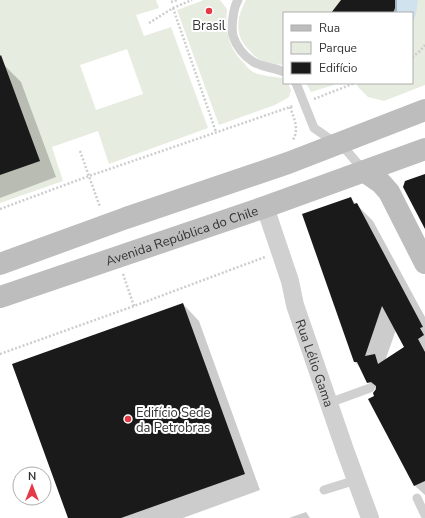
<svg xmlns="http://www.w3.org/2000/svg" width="425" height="518" font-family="'Nunito Sans',sans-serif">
	<rect width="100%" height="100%" fill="#fff"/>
	<path fill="#e6ecdf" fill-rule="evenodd" d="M0,0H156L159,8L136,15L144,36L171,27L208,128L109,164L98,131L52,147L63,181L0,203ZM127,49L143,94L96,110L80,65Z
		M204,0H220L227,9C225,30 228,48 244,63C246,66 250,70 253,72C262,76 275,77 284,78V83H288L291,90L289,97L275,105L219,125L177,10Z
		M246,0H425V85L384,101L368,97L359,88L356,83H412V13H284V65C278,64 268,64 262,61C258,59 253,55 250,51C234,36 236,19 246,0Z
		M306,83H340L311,92Z"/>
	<path fill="#cfe2ee" d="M395,0H418L416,14L412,24V13H393Z"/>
	<path fill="#0003" fill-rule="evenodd" d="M342,0H397V11L396,13H332Z
		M4,65L21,82L56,177L0,198V67Z
		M350,198L373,221L425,317V495L415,486L369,399L375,396L376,390L368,382L362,369L355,362ZM396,330L405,347L385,361Z
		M183,304L199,321L260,490L183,518H69Z
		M306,512L310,518H289Z"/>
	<path fill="#1a1a1a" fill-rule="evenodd" d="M341,0H395V8L393,13H331Z
		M1,55L40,161L0,175V56Z
		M425,174V229L403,187L405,181Z
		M351,197L354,204L357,203L423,327L420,328L424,335L418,339L425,352V481L414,486L368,399L374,396L373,393L376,389V386L371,382L367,383L357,362H354L302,214ZM382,306L404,347L378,364L375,354L365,356Z
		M183,303L245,474L121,518H68L12,364Z"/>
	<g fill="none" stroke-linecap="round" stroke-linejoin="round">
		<path stroke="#cdcdcd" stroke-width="2.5" stroke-dasharray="2 2" stroke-linecap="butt" d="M171,2L177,0
			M173,8L216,132
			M149,23L173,8L192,0
			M412,57L418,53L425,45
			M314,99L355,83
			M290,107C294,118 300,131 292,141
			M80,151L100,207
			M0,209L89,176L293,106
			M123,274L134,306
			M0,354L134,306L265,257"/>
		<path stroke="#d0d0d0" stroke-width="9" d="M238,0C233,8 231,27 233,36C236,46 244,56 252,61C262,68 274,67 284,72
			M296,83L314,128L347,151L364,171
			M329,403L370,388
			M324,490L356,480
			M417,498L425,515"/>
		<path stroke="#d0d0d0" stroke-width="18" id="s1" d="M265,207L290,281L295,305L345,450L370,518"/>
		<g stroke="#bdbdbd" stroke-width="22">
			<path d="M364,171L381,183L389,192L425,263"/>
			<path d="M0,264L126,218L288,163L425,110"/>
			<path id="s2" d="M0,297L265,207L425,149"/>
		</g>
	</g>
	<g fill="#e63946" stroke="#fff" stroke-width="1.5">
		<circle cx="209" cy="11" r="4"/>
		<circle cx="128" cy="419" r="4"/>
	</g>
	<g text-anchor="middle" stroke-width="4" stroke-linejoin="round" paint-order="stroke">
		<g font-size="13" fill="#333" stroke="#fff">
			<text x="209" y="30">Brasil</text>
			<text x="136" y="417" text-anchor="start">Edifício Sede<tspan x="136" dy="15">da Petrobras</tspan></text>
		</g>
		<g font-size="13" fill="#333" stroke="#fff">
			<text dy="5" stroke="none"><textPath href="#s2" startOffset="192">Avenida República do Chile</textPath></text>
			<text dy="5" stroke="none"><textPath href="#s1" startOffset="164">Rua Lélio Gama</textPath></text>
		</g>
	</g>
	<rect x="283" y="12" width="130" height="72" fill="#ffffff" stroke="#adadad"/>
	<rect x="291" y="25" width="20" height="6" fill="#bdbdbd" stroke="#adadad"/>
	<text x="319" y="32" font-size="12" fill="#333333">Rua</text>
	<rect x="291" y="42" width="20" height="12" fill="#e6ecdf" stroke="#adadad"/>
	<text x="319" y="52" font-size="12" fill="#333333">Parque</text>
	<rect x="291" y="62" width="20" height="12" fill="#1a1a1a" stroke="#adadad"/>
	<text x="319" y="72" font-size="12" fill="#333333">Edifício</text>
	<g transform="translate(32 486)"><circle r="19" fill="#ffffff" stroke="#adadad"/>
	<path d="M0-3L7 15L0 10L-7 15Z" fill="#e63946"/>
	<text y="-6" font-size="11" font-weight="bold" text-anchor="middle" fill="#333333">N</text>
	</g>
</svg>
